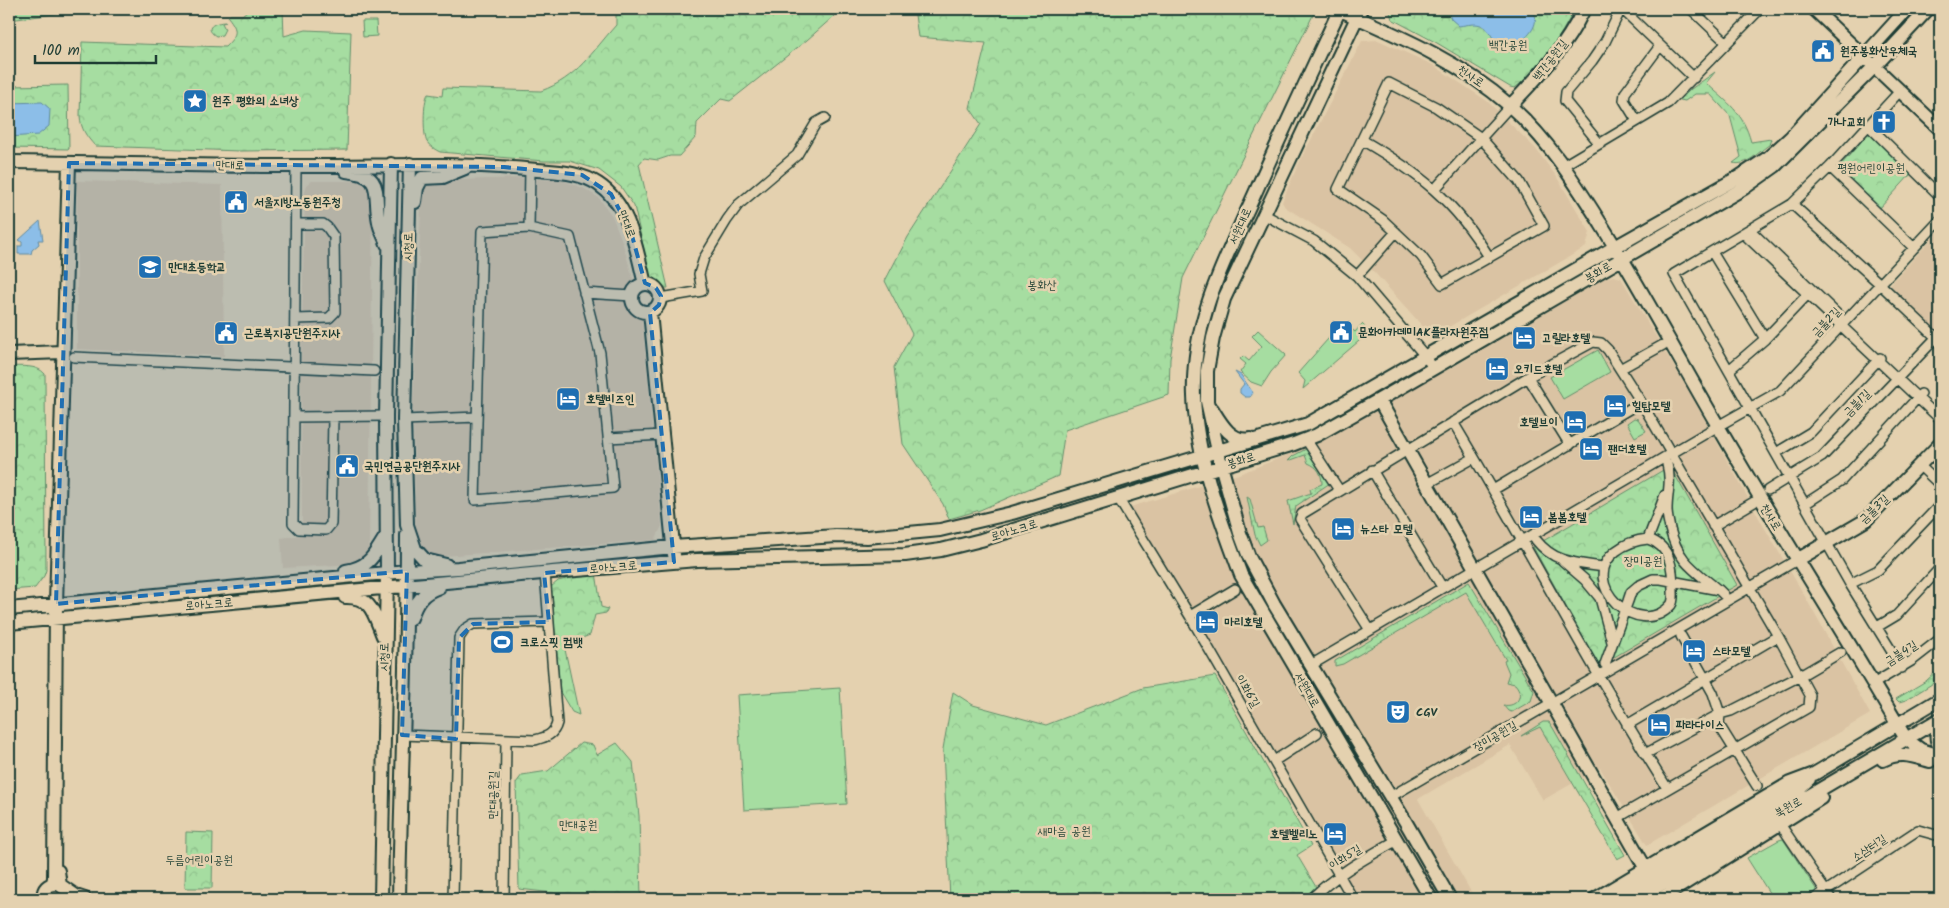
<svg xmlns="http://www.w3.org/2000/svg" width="1949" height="908" font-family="Kalam,'Poor Story',sans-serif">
	<defs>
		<pattern id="forest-crowns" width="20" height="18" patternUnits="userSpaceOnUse" patternTransform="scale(1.25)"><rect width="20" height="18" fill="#a6dda1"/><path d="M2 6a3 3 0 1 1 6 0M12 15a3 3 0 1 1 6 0" fill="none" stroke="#8ebf8b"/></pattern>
	</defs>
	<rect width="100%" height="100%" fill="#e4d1af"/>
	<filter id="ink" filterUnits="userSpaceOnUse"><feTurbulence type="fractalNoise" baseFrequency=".02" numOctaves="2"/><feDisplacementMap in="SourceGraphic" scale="10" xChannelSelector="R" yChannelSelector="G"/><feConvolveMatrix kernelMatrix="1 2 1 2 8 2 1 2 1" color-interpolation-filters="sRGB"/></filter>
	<g filter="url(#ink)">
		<path fill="#dac3a3" d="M1378,40L1433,65L1487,101L1535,148L1556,176L1590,232L1586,247L1442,331H1427L1375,273L1350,248L1285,207L1282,202L1297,167L1362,41Z
			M522,178L564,181L583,188L599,198L612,216L622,241L635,286L636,303L641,311L662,526L655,540L430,557L416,543L413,408L422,185L424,181Z
			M77,181L222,185L224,356L77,349Z
			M312,181H359L369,189L373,197L369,551L364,558L355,564L283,568L281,538L302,535L301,371L305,192L307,185Z
			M1940,230V336L1888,287Z
			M1614,276L1621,278L1691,395L1764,527L1803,593L1870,714L1647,845L1600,768L1543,800L1510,745L1418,799L1475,899H1356L1127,508L1239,474L1316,444L1368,412L1464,361L1497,341L1605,278Z"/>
		<path fill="#a6dda1" stroke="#628d6a" d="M362,21H376L377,36L363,37Z
			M226,22L222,23L225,29L222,35L216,36C202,27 216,22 226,22Z
			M1343,322L1355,332L1362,324L1365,327L1366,335L1303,389L1305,381L1298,373Z
			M1258,330L1286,355L1271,372L1262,386L1251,382L1240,372L1246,364L1240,359L1243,356L1249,361L1262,346L1252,336Z
			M1598,350L1610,372L1563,399L1550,377Z
			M1634,418L1638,419L1646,431L1635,437L1627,423Z
			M840,688L847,804L744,810L737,695Z
			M1783,839L1816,889L1815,896L1809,899H1773L1747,858L1779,840Z"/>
		<path fill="url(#forest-crowns)" stroke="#628d6a" d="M9,9H64L62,13L9,20Z
			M247,9H283L284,36L306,30L351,32L347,150L240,151L95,146C86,136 81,129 80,116L82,42L225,47C237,35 239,31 228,17L230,15H242L247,11Z
			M616,9H842L807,40L730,101L721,99L697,123L696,137L679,156H670L658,160L644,158L639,164L668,288H657L652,285L634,206L621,187L599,170L570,161H544L440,152C436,150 430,147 427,142C423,136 423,101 428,94L442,96L443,88L541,91C577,78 592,52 616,25Z
			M916,9H1316L1183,278L1170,359L1169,395L1065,430L1058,476L980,510L949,519L943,504L903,444L894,367L912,334L885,281L908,237L981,124L970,108L986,43L918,37L915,15Z
			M1389,9H1575C1559,38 1542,68 1515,88L1510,87L1437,43L1392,19Z
			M1715,72L1706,83C1728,103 1743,112 1751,142L1771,139L1769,145C1759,151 1747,167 1733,163L1741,157L1730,116L1710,94H1695L1685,101L1680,100L1691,89Z
			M68,85L69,149L9,148V86Z
			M1873,133L1911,174L1879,209L1838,171L1840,166L1868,134Z
			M9,366C20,367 37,364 45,374L46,570L44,576L35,588L9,590Z
			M1306,449H1310L1330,483L1296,506L1293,524L1288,501L1311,493L1310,489L1322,484C1322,474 1318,467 1308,463L1305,455L1288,461L1293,456Z
			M1670,466L1737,585L1599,666L1533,547Z
			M1247,497L1250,499L1258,528L1263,527L1267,540L1260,545L1255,535Z
			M596,572L601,607L608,609L606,613L595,615L590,635L564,645L579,715L572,712L560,692L551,587L558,581Z
			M1469,582L1534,691L1531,701L1512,712L1508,711L1503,705C1517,708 1525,695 1515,684L1506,682L1509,673L1504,661L1506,660L1466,592L1343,664L1335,666V661Z
			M1940,668V679L1906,700L1899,702L1896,699L1926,681Z
			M1215,676L1311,846L1297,855L1316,887L1303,899H950L943,749L953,692L973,705L1046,725L1143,688Z
			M1543,722H1549L1553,728L1625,855L1617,859L1540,727L1521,736Z
			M581,743L593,745L597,755L617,743L633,762L639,816L641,899H568L553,893L519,889L516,783L522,775L548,771Z
			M186,832L213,833L212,888H185Z"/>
		<path fill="#8cbee8" stroke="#608aa0" d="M1447,9H1490L1492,11L1506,9H1533C1540,24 1531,33 1520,43H1507L1494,40C1484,21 1478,23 1459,26L1451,19Z
			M42,102L50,109L49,126L38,135L9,137V103Z
			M40,221L43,240H38L39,244L32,250L31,254H18V246H22V242L19,240Z
			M1235,372L1241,375L1253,393L1250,397H1245L1240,393V389L1244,384Z"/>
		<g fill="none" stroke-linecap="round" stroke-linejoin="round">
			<defs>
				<path id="street" d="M1622,9L1694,78
					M1691,9L1727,43
					M1389,83L1436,107L1481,138L1519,181L1544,226L1442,284L1421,256L1383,220L1338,189Z
					M1900,91L1830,167L1792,204L1674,274L1850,584L1902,668
					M1637,121L1624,100L1625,93L1660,46
					M1868,125L1940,196
					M1362,140C1419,173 1454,200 1489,257
					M1599,143L1565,101L1566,92L1592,61L1605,42L1621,9
					M1564,165L1668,103L1760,9
					M296,166L293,523L299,529L326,530L331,524L333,418
					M1830,167L1914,248
					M1435,189L1510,106
					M1792,204L1880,284L1940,341
					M1263,214L1314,241L1357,276L1426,357L1433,368
					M529,228L570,237L600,353L613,488L475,500L482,231L529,228L530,169
					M1750,230L1840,317
					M1744,234L1940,419
					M1712,252L1765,339
					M1357,276L1396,232
					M584,293L632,296
					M661,298L702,291L699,274L704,258L727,220L738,205L797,155L816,123L825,118
					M295,319L329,318L335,312L334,237L327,227L323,224H296
					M74,357L374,371
					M1620,369L1663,345
					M1729,370L1765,339L1811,291
					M1528,377L1570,445
					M294,417L386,416
					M404,420L477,417
					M1453,422C1526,543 1591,669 1667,788
					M608,438L663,435
					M1309,444L1339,490
					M1776,453L1811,432L1880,358
					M1667,464C1672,483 1667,492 1667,510C1667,517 1669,523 1670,529C1678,561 1693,569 1717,589
					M1919,465L1940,485
					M1372,470L1442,587
					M1432,481L1474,458
					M1493,490L1641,402
					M1768,490L1822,457L1936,338
					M1118,498L1190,616L1353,899
					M1805,504L1842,480L1921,394
					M1713,526L1754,502
					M1648,539C1671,546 1673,569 1673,590C1673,595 1674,601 1671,605C1639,642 1576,582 1616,551C1625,544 1637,540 1648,539Z
					M1648,539L1665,495
					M1536,540C1554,563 1576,563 1603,567
					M1563,561L1585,580L1600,598L1612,642
					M1850,584L1878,570L1940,505
					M1190,616L1235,589
					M1877,627L1897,615L1940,568
					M1370,630L1300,519L1302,514L1528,377L1593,342L1601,343L1608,350L1641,402L1778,636L1810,695L1809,707L1617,818
					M1681,636L1713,693L1720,714L1719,725L1757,786
					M1605,664L1628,601L1631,592L1638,586L1653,579H1661L1719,590L1724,595
					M1311,665L1718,426L1780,391L1940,220
					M1873,684L1913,660L1940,639
					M1627,725L1778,636
					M402,735L535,740C546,737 554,735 557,723L545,573
					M1645,754L1720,714L1731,711L1800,676L1841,652
					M1274,761L1317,733
					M1390,797L1797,560
					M1780,824L1831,899
					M453,899L459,638L465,629L473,624L549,622
					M504,899L506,740
					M1311,899C1336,874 1366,858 1397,840
					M1814,899L1918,830L1940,836
					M1940,899V897"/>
				<path id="secondary" d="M1340,9C1312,69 1283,130 1256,191C1226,258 1191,320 1194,396C1196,457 1220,518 1241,575L1431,899
					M1361,9L1224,299L1213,338L1207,371V401L1221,465L1240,533L1249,557L1274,604L1405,821L1450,899
					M1814,9L1940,129
					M1340,10C1399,36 1459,61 1509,105C1548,139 1574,181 1601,224C1642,290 1679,359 1718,426C1779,532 1845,634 1906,739L1921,750L1940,756
					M1510,106C1539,76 1566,47 1584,9
					M9,162C116,163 223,167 329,166C399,165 468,163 537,170C558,172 580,172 598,184C631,206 636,249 645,284
					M410,164L404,420L407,525L415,549L425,560L446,565
					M346,171C386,175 373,194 379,222C380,230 385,237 387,244
					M415,202L417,188L422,178L443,177L465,168
					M632 298a14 14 0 1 1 28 0a14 14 0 1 1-28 0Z
					M650,312L674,555
					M9,354L62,352
					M1379,400L1646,869
					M1212,409C1220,422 1231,443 1250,439
					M1797,560L1866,520L1940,444
					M346,571C371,567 374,554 387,535
					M345,597C372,596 374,615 383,636
					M9,609L407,571L458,568L673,547L836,536L867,537L940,530L1012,513L1308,424L1615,247L1739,177L1769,157L1790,138L1907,9
					M411,618C416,602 422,593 439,587
					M9,623L553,572L697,560L905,555L941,550L981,540L1294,444L1317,435L1379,400L1744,188L1775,166L1875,66L1928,9
					M1940,724C1937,731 1934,739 1940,746
					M1883,760C1900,751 1912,756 1930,761
					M58,871L60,885L76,896L85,899
					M52,884L54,879L56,604L69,163
					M44,899C42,889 48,883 58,884
					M381,899L387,573L386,416L391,164
					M399,899C401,778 407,656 407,535
					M1595,899L1790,783L1814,774L1940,699
					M1614,899L1794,793L1809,779
					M1637,899L1800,799L1809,796L1940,719
					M1660,899L1821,798"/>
			</defs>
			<use href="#street" stroke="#1f3d34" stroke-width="12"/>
			<use href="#secondary" stroke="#1f3d34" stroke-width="16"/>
			<use href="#street" stroke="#e4d1af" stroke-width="9"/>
			<use href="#secondary" stroke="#e4d1af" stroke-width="12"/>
		</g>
	</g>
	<path fill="#1f6fb2" fill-opacity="0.2" stroke="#1f6fb2" stroke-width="4" stroke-dasharray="10 6" stroke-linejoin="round" d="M69,163L504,167L582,175L611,194L631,232L645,283L656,288L661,296L659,305L650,313L674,562L544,573L549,622L473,624L459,638L456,739L402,735L407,571L56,604Z"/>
	<defs>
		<symbol id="civic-square" viewBox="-11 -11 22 22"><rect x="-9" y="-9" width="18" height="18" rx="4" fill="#1f6fb2" stroke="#e4d1af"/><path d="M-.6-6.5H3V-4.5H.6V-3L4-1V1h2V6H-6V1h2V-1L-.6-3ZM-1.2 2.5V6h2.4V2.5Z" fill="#fff"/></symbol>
		<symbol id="sight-square" viewBox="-11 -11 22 22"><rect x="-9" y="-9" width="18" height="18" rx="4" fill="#1f6fb2" stroke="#e4d1af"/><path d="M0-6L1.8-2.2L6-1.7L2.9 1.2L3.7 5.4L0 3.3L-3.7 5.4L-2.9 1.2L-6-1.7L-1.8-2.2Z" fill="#fff"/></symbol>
		<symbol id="church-square" viewBox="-11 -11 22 22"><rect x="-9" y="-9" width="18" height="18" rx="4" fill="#1f6fb2" stroke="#e4d1af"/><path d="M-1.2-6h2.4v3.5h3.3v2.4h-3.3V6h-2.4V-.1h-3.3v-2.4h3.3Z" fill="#fff"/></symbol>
		<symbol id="school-square" viewBox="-11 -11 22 22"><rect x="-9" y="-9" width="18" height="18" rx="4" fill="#1f6fb2" stroke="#e4d1af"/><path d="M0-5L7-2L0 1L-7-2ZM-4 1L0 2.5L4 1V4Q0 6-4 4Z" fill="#fff"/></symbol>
		<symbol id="hotel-square" viewBox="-11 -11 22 22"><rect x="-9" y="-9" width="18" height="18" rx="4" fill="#1f6fb2" stroke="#e4d1af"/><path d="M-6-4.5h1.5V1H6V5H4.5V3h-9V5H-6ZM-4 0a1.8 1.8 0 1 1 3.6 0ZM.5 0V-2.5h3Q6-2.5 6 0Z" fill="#fff"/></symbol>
		<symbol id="stadium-square" viewBox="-11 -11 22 22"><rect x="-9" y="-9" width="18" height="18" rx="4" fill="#1f6fb2" stroke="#e4d1af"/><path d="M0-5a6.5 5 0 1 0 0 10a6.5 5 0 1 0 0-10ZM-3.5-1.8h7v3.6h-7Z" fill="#fff"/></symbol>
		<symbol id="theatre-square" viewBox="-11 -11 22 22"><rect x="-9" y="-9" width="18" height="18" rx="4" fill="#1f6fb2" stroke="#e4d1af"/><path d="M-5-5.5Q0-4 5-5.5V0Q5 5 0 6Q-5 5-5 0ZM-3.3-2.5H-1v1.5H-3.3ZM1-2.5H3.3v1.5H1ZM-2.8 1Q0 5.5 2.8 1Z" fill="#fff"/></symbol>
	</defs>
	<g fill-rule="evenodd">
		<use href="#civic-square" x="1809" y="37" width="28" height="28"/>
		<use href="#sight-square" x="181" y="87" width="28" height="28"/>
		<use href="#church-square" x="1870" y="108" width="28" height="28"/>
		<use href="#civic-square" x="222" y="188" width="28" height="28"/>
		<use href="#school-square" x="136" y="253" width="28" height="28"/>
		<use href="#civic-square" x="1327" y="318" width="28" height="28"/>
		<use href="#civic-square" x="212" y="319" width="28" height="28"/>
		<use href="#hotel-square" x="1510" y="324" width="28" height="28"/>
		<use href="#hotel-square" x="1483" y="355" width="28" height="28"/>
		<use href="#hotel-square" x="554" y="385" width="28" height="28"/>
		<use href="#hotel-square" x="1601" y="392" width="28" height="28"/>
		<use href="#hotel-square" x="1561" y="408" width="28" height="28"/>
		<use href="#hotel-square" x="1577" y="435" width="28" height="28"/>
		<use href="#civic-square" x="333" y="452" width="28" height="28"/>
		<use href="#hotel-square" x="1517" y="503" width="28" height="28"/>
		<use href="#hotel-square" x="1329" y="515" width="28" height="28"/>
		<use href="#hotel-square" x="1193" y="608" width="28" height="28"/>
		<use href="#stadium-square" x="488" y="628" width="28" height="28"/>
		<use href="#hotel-square" x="1680" y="637" width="28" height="28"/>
		<use href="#theatre-square" x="1384" y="698" width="28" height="28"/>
		<use href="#hotel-square" x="1645" y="711" width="28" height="28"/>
		<use href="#hotel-square" x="1321" y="820" width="28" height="28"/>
	</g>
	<g text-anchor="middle" stroke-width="5" stroke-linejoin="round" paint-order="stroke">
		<g font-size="12" fill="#264539" stroke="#e4d1af">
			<text x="1508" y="49">백간공원</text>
			<text x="1871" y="172">평원어린이공원</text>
			<text x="1042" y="289">봉화산</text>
			<text x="1643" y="565">장미공원</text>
			<text x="578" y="829">만대공원</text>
			<text x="1064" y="835">새마음 공원</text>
			<text x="199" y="864">두름어린이공원</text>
		</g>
		<g font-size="12" font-weight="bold" fill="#1f3d34" stroke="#e4d1af" text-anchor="start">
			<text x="1840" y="55">원주봉화산우체국</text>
			<text x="212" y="105">원주 평화의 소녀상</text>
			<text x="1866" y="126" text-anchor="end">가나교회</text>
			<text x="254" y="206">서울지방노동원주청</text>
			<text x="168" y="271">만대초등학교</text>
			<text x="1358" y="336">문화아카데미AK플라자원주점</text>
			<text x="244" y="337">근로복지공단원주지사</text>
			<text x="1542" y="342">고릴라호텔</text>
			<text x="1514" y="373">오키드호텔</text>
			<text x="586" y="403">호텔비즈인</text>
			<text x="1632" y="410">힐탑모텔</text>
			<text x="1558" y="426" text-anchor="end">호텔브이</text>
			<text x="1608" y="453">팬더호텔</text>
			<text x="364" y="470">국민연금공단원주지사</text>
			<text x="1548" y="521">봄봄호텔</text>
			<text x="1360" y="533">뉴스타 모텔</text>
			<text x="1224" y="626">마리호텔</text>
			<text x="520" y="646">크로스핏 컴뱃</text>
			<text x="1712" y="655">스타모텔</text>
			<text x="1416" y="716">CGV</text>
			<text x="1676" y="729">파라다이스</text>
			<text x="1318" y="838" text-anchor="end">호텔벨리노</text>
		</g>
		<g font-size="12" fill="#1f3d34" stroke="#e4d1af">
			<text transform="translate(1550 60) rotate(-52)" y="4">백간공원길</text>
			<text transform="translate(1471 76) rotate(35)" y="4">천사로</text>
			<text transform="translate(230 165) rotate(1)" y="4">만대로</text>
			<text transform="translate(627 224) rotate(69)" y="4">만대로</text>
			<text transform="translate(1240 226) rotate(-66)" y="4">서원대로</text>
			<text transform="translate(408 247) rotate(-89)" y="4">시청로</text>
			<text transform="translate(1598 272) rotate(-30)" y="4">봉화로</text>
			<text transform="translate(1826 322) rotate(-47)" y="4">금불2길</text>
			<text transform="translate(1857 403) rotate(-46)" y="4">금불1길</text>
			<text transform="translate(1241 460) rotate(-17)" y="4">봉화로</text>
			<text transform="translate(1874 509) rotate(-43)" y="4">금불3길</text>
			<text transform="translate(1771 517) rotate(59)" y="4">천사로</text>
			<text transform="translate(1014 530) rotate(-17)" y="4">로아노크로</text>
			<text transform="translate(613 567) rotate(-5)" y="4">로아노크로</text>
			<text transform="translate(209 604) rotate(-5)" y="4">로아노크로</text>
			<text transform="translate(1901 653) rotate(-33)" y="4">금불4길</text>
			<text transform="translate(384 657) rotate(-89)" y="4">시청로</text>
			<text transform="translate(1307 690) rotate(60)" y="4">서원대로</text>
			<text transform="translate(1248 691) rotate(60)" y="4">이화6길</text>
			<text transform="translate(1495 736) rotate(-30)" y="4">장미공원길</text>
			<text transform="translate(493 795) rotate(-89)" y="4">만대공원길</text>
			<text transform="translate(1788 807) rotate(-29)" y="4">북원로</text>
			<text transform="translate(1869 848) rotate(-34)" y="4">소삼터길</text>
			<text transform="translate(1345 857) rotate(-32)" y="4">이화5길</text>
		</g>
	</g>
	<rect width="1949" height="908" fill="none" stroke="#e4d1af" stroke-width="30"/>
	<rect x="15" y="15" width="1919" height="878" fill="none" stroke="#1f3d34" stroke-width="2" filter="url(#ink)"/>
	<path d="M35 55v8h121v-8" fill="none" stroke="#1f3d34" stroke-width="2.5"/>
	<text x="42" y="55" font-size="15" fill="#1f3d34" stroke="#e4d1af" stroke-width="4" paint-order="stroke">100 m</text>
</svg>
